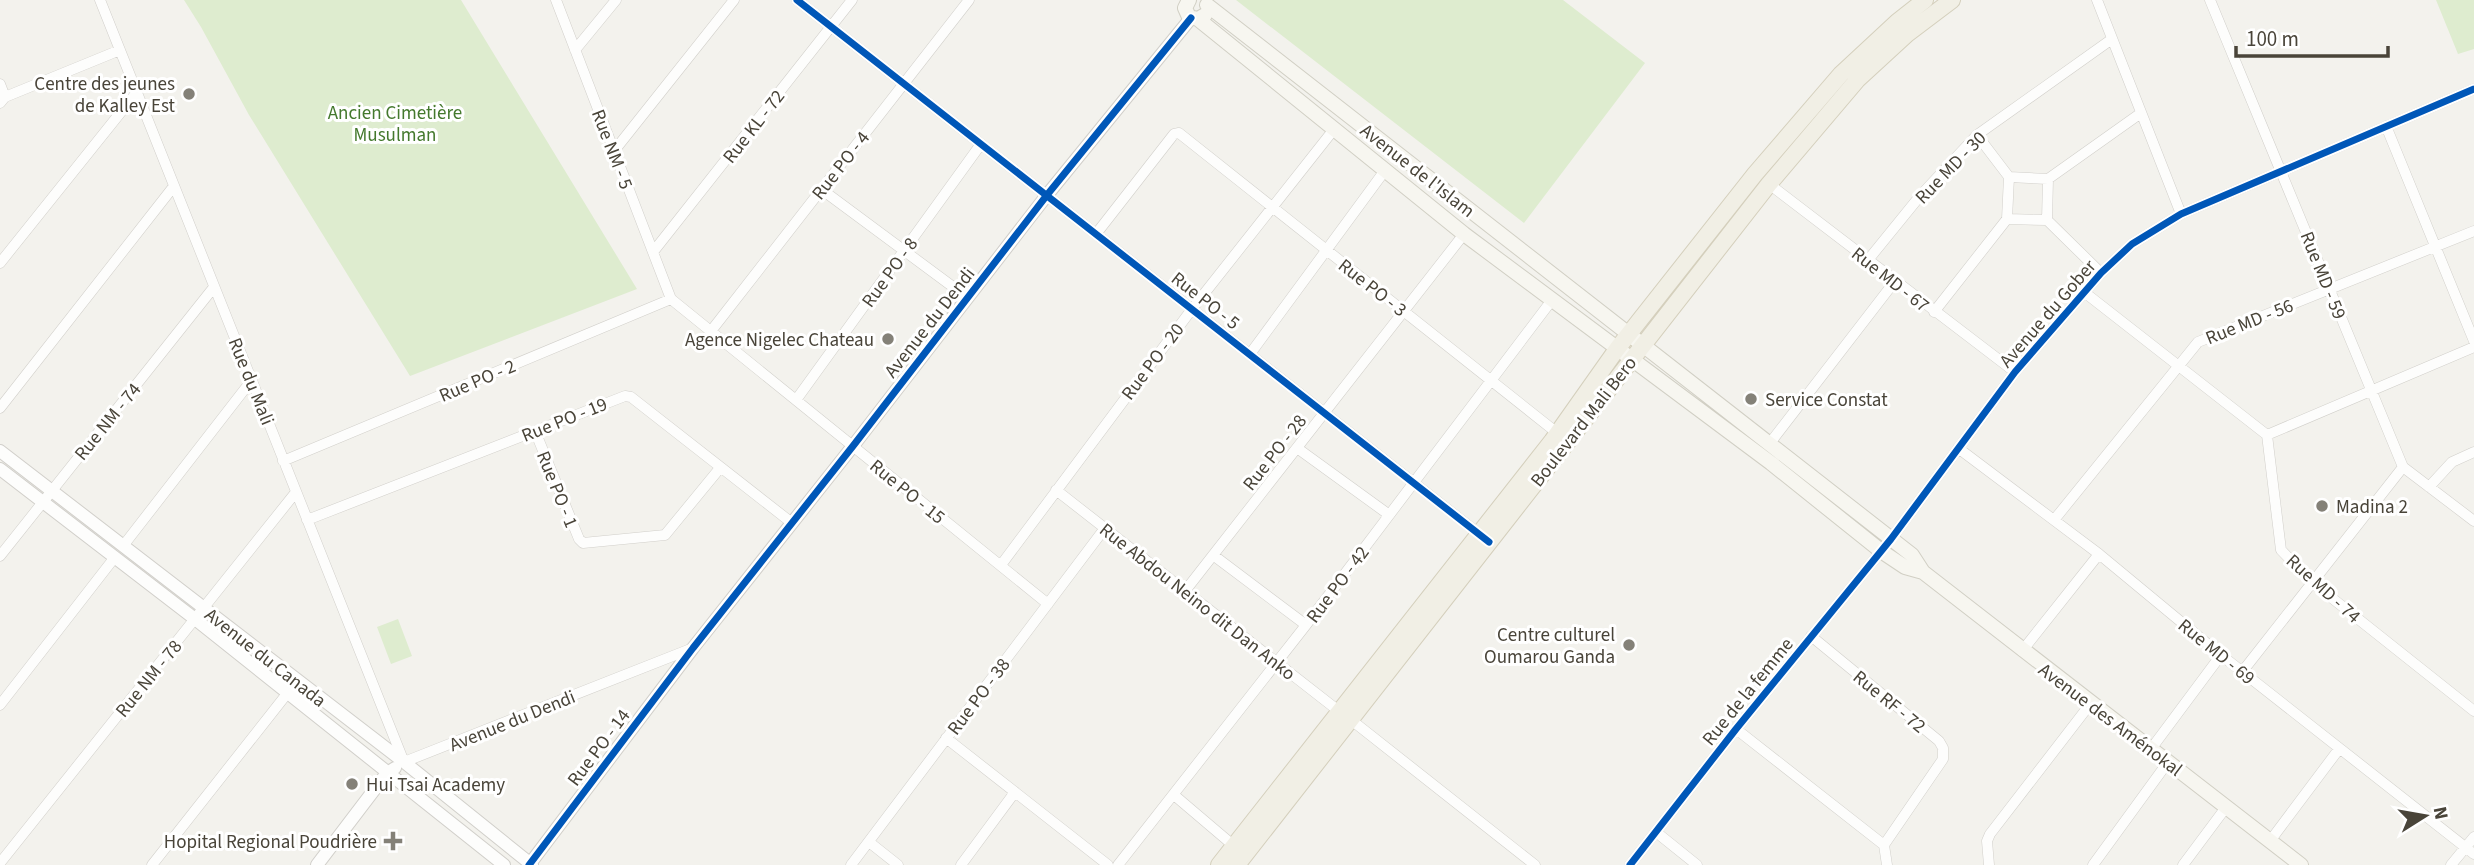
<svg xmlns="http://www.w3.org/2000/svg" width="2474" height="865" font-family="'Source Sans 3',sans-serif">
	<rect width="100%" height="100%" fill="#f3f2ed"/>
	<path fill="#deeccf" d="M184,0H461L637,289L410,376L249,115L201,27Z
		M1236,0H1563L1645,63L1524,223Z
		M2436,0H2474V49L2458,54Z
		M398,619L412,656L391,664L377,627Z"/>
	<g fill="none" stroke-linecap="round" stroke-linejoin="round">
		<defs>
			<path id="minor" d="M100,0L404,762L693,648
				M556,0L671,299
				M797,0L1483,537
				M2097,0L2181,214
				M2210,0L2403,467L2474,521
				M575,50L616,0
				M0,84L5,97
				M0,103L5,97L120,50
				M2386,126L2474,341
				M1977,135L2009,177L2007,219L2047,220L2101,273
				M614,151L734,0
				M2009,177L2048,179L2047,220
				M2048,179L2141,113
				M1769,184L2015,372
				M821,189L968,298
				M1096,234L1174,134L1179,133L1561,436
				M653,252L852,0
				M1868,260L1920,196L1977,135L2112,39
				M0,263L137,92
				M2084,292L2267,435L2281,550L2313,583L2474,711
				M671,299L1048,604
				M1934,312L2007,219
				M711,331L969,0
				M1250,354L1386,169
				M796,400L981,144
				M0,408L174,186
				M535,431L579,539L583,543L665,535L720,468
				M2267,435L2474,347
				M1770,443L1895,281
				M1297,448L1388,514
				M1958,448L2099,554L2221,655L2474,854
				M283,461L671,299
				M2429,487L2452,462L2474,452
				M1056,490L1340,712
				M307,520L625,396L631,397L792,523
				M2054,520L2198,342L2474,231
				M123,546L251,381
				M1213,555L1306,625
				M0,556L214,287
				M1001,565L1192,309L1335,128
				M1185,591L1464,234
				M1811,636L1939,741L1943,748V759L1884,845
				M2022,651L2099,554
				M2242,672L2403,467
				M0,705L115,557
				M1350,719L1535,865
				M1736,729L1884,845L1887,865
				M946,738L1108,865
				M2151,749L2221,655
				M1174,795L1234,846
				M1656,832L1697,865
				M2270,841L2339,749
				M869,842L898,865
				M0,863L296,492
				M152,865L297,681
				M851,865L1105,528
				M961,865L1015,792
				M1118,865L1306,625L1552,300
				M1630,865L1736,729L1891,539L2015,372L2101,273L2132,244L2181,214L2474,89
				M1989,865L1987,841L1990,834L2091,703
				M2093,865L2168,762
				M2183,865L2224,810
				M2451,865L2474,837"/>
			<path id="tertiary" d="M0,451L404,762L532,865
				M0,469L195,619L504,865
				M317,865L387,773L395,768
				M529,865L693,648L853,446L1047,195L1191,18"/>
			<path id="secondary" d="M1189,0L1185,8L1189,17L1198,19L1205,15
				M1207,5L1912,555L1923,572
				M1198,19L1464,234L1771,463L1881,551L1905,567L1923,572L2301,865"/>
			<path id="primary" d="M1219,865L1552,441L1617,349L1755,174L1841,74L1897,22L1925,0
				M1237,865L1769,184L1858,79L1907,34L1952,0"/>
		</defs>
		<use href="#minor" stroke="#d1cfca" stroke-width="11"/>
		<use href="#tertiary" stroke="#d1cfca" stroke-width="14"/>
		<use href="#secondary" stroke="#d1cfc4" stroke-width="16"/>
		<use href="#primary" stroke="#d4cfbc" stroke-width="18"/>
		<use href="#minor" stroke="#fdfdfc" stroke-width="10"/>
		<use href="#tertiary" stroke="#fdfdfc" stroke-width="12"/>
		<use href="#secondary" stroke="#f7f6f0" stroke-width="14"/>
		<use href="#primary" stroke="#f1efe5" stroke-width="16"/>
		<defs>
			<path id="cycleway" d="M797,0L1489,542
				M529,865L693,648L853,446L1047,195L1191,18
				M1630,865L1736,729L1891,539L2015,372L2101,273L2132,244L2181,214L2474,89"/>
		</defs>
		<use href="#cycleway" stroke="#fff" stroke-width="11"/>
		<use href="#cycleway" stroke="#0057b8" stroke-width="7"/>
	</g>
	<g fill="#848178" stroke="#fff" stroke-width="2.5">
		<circle cx="189" cy="94" r="7"/>
		<circle cx="888" cy="339" r="7"/>
		<circle cx="1751" cy="399" r="7"/>
		<circle cx="2322" cy="506" r="7"/>
		<circle cx="1629" cy="645" r="7"/>
		<circle cx="352" cy="784" r="7"/>
		<path d="M389.5 830.5h7v7h7v7h-7v7h-7v-7h-7v-7h7z"/>
	</g>
	<g text-anchor="middle" stroke-width="6" stroke-linejoin="round" paint-order="stroke">
		<g font-size="19" fill="#494439" stroke="#fff" text-anchor="end">
			<text x="175" y="90">Centre des jeunes<tspan x="175" dy="22">de Kalley Est</tspan></text>
			<text x="874" y="346">Agence Nigelec Chateau</text>
			<text x="1765" y="406" text-anchor="start">Service Constat</text>
			<text x="2336" y="513" text-anchor="start">Madina 2</text>
			<text x="1615" y="641">Centre culturel<tspan x="1615" dy="22">Oumarou Ganda</tspan></text>
			<text x="366" y="791" text-anchor="start">Hui Tsai Academy</text>
			<text x="377" y="848">Hopital Regional Poudrière</text>
		</g>
		<g font-size="19" fill="#44792d" stroke="#fff">
			<text x="395" y="119">Ancien Cimetière<tspan x="395" dy="22">Musulman</tspan></text>
		</g>
		<g font-size="19" fill="#494439" stroke="#fff">
			<text transform="translate(753 126) rotate(-52)" y="7">Rue KL - 72</text>
			<text transform="translate(613 149) rotate(69)" y="7">Rue NM - 5</text>
			<text transform="translate(840 165) rotate(-52)" y="7">Rue PO - 4</text>
			<text transform="translate(1950 167) rotate(-46)" y="7">Rue MD - 30</text>
			<text transform="translate(1418 170) rotate(38)" y="7">Avenue de l'Islam</text>
			<text transform="translate(889 272) rotate(-54)" y="7">Rue PO - 8</text>
			<text transform="translate(2324 275) rotate(68)" y="7">Rue MD - 59</text>
			<text transform="translate(1891 279) rotate(38)" y="7">Rue MD - 67</text>
			<text transform="translate(1373 287) rotate(38)" y="7">Rue PO - 3</text>
			<text transform="translate(1206 300) rotate(38)" y="7">Rue PO - 5</text>
			<text transform="translate(2047 313) rotate(-49)" y="7">Avenue du Gober</text>
			<text transform="translate(2249 321) rotate(-22)" y="7">Rue MD - 56</text>
			<text transform="translate(929 322) rotate(-52)" y="7">Avenue du Dendi</text>
			<text transform="translate(1152 361) rotate(-53)" y="7">Rue PO - 20</text>
			<text transform="translate(477 380) rotate(-23)" y="7">Rue PO - 2</text>
			<text transform="translate(252 381) rotate(68)" y="7">Rue du Mali</text>
			<text transform="translate(564 419) rotate(-22)" y="7">Rue PO - 19</text>
			<text transform="translate(107 421) rotate(-51)" y="7">Rue NM - 74</text>
			<text transform="translate(1583 421) rotate(-52)" y="7">Boulevard Mali Bero</text>
			<text transform="translate(1274 452) rotate(-52)" y="7">Rue PO - 28</text>
			<text transform="translate(558 489) rotate(68)" y="7">Rue PO - 1</text>
			<text transform="translate(908 491) rotate(39)" y="7">Rue PO - 15</text>
			<text transform="translate(1337 584) rotate(-53)" y="7">Rue PO - 42</text>
			<text transform="translate(2324 588) rotate(42)" y="7">Rue MD - 74</text>
			<text transform="translate(1198 601) rotate(38)" y="7">Rue Abdou Neino dit Dan Anko</text>
			<text transform="translate(2217 651) rotate(39)" y="7">Rue MD - 69</text>
			<text transform="translate(266 657) rotate(38)" y="7">Avenue du Canada</text>
			<text transform="translate(148 678) rotate(-51)" y="7">Rue NM - 78</text>
			<text transform="translate(1747 691) rotate(-51)" y="7">Rue de la femme</text>
			<text transform="translate(978 696) rotate(-53)" y="7">Rue PO - 38</text>
			<text transform="translate(1890 701) rotate(39)" y="7">Rue RF - 72</text>
			<text transform="translate(2111 719) rotate(37)" y="7">Avenue des Aménokal</text>
			<text transform="translate(512 720) rotate(-22)" y="7">Avenue du Dendi</text>
			<text transform="translate(598 747) rotate(-53)" y="7">Rue PO - 14</text>
		</g>
	</g>
	<g transform="translate(2425 816) rotate(79)" stroke="#ffffff" stroke-width="5" paint-order="stroke">
	<path d="M0-5L12 26L0 18L-12 26Z" fill="#494439"/>
	<text y="-10" font-size="19" font-weight="bold" text-anchor="middle" fill="#494439">N</text>
	</g>
	<path d="M2236 46v10h152v-10" fill="none" stroke="#494439" stroke-width="3.5"/>
	<text x="2246" y="46" font-size="21" fill="#494439" stroke="#ffffff" stroke-width="5" paint-order="stroke">100 m</text>
</svg>
